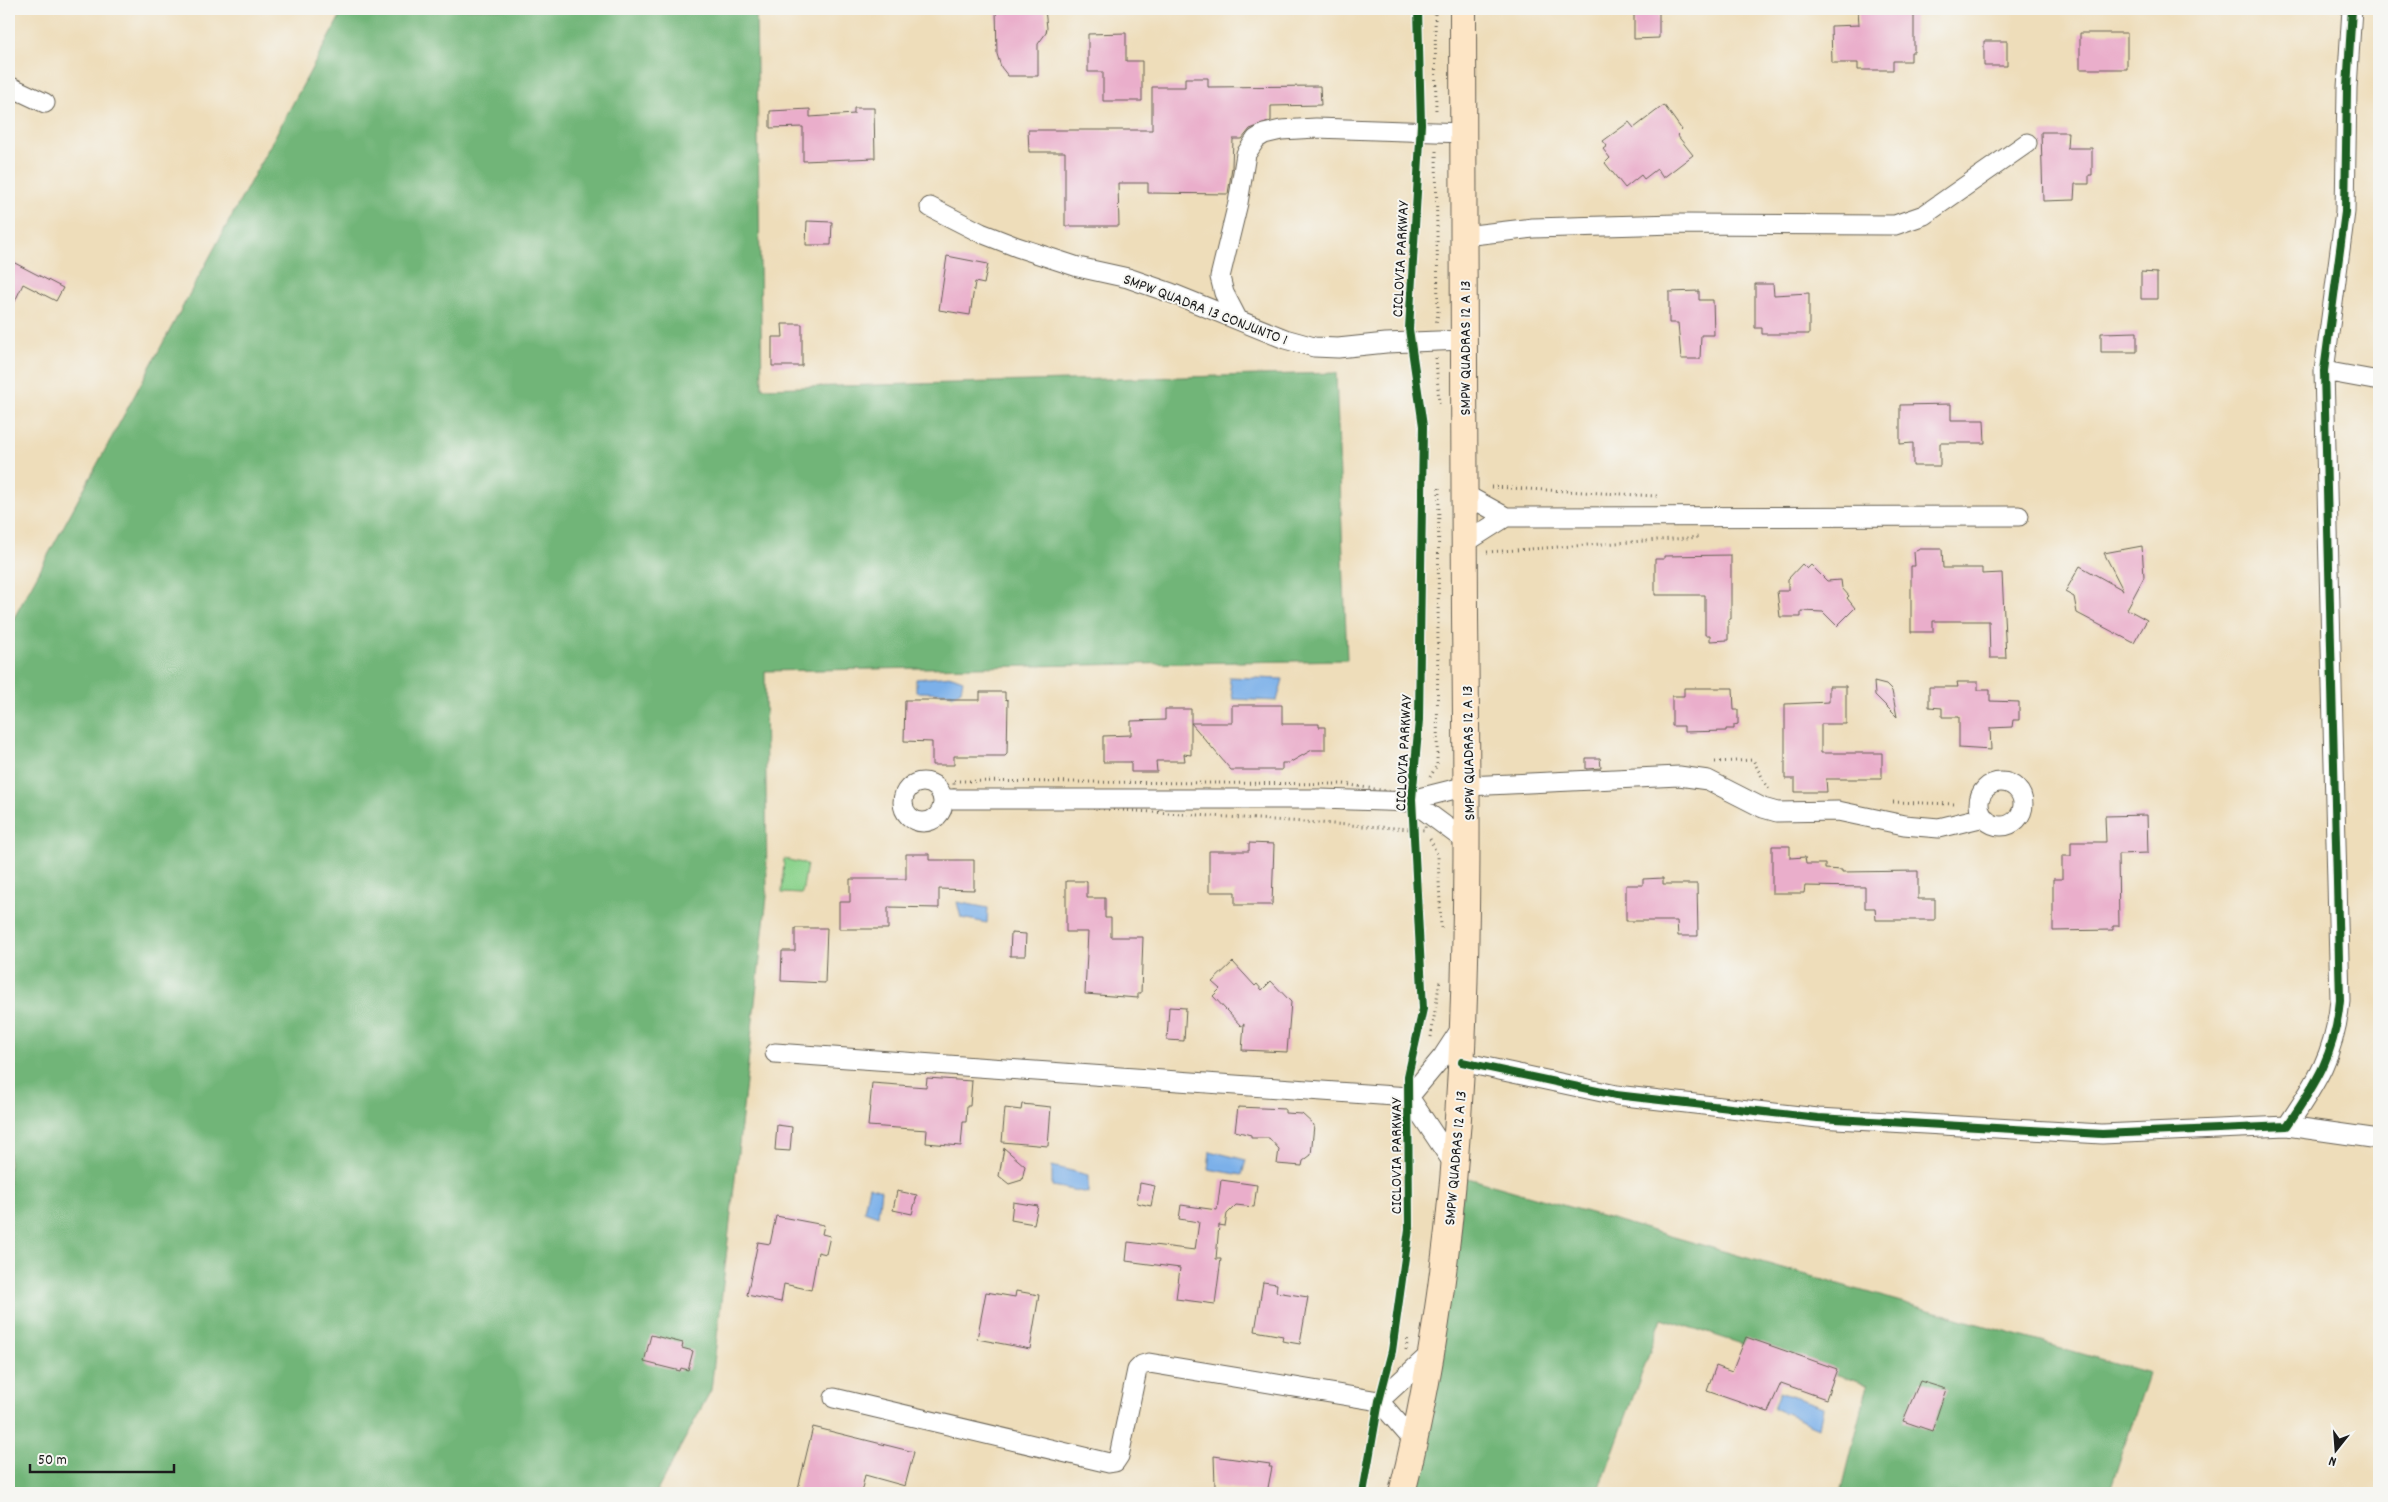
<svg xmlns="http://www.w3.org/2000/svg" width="2388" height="1502" font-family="Dekko,sans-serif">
	<rect width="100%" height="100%" fill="#f6f6f2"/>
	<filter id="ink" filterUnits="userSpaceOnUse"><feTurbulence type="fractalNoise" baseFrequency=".02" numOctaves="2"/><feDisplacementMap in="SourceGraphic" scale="10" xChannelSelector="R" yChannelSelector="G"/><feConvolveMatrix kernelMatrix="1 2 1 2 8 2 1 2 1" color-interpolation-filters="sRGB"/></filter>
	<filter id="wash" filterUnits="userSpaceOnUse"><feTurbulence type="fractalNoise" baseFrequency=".0096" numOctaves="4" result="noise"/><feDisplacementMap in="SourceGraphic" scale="20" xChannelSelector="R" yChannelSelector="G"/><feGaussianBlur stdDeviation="1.12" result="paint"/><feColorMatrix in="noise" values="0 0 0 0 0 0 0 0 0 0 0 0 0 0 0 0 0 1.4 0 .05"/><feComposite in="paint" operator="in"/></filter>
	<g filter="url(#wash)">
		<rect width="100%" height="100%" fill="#eeddba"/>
		<path fill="#8cd38d" stroke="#547854" d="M784,859L807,864L802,894L782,893Z"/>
		<path fill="#71b578" stroke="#46684a" d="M344,9H756L762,388L1336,373L1347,660L765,671L767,897L711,1390L656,1493H9V627Z
			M1454,1174L2149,1373L2109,1493H1841L1868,1385L1662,1318L1598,1493H1398Z"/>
		<path fill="#7bb0e9" stroke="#4c6682" d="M952,676L963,680L961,690L952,696V693L916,692V679Z
			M1229,677L1283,679L1277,701L1233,699Z
			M957,902L988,908L987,923L961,918Z
			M1210,1151L1246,1160L1242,1175L1208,1169Z
			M1052,1166L1088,1175V1193L1052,1186Z
			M869,1186L881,1190L878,1216L864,1211Z
			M1779,1392L1823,1407L1819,1428L1773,1408Z"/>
		<g id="blocks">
			<path fill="#eaaecb" d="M996,9H1045L1047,28L1046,33L1038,44V76H1008L1001,67L997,54Z
				M1634,9H1659V38L1634,39Z
				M1858,9H1914V52H1911V61H1893V70H1858V63H1832L1831,26L1859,25Z
				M1126,33V61H1142V101H1103V72H1088V34Z
				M2080,33H2127V69H2080Z
				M1984,41H2007V66H1984Z
				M1185,78H1208V87L1320,86L1321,105L1271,106V121L1250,129L1242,139H1233L1232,167L1228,194L1148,193V183H1118L1119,226H1065V152H1029L1028,130H1152V87H1185Z
				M1664,105L1682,130L1677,135L1693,155L1663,178L1657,169L1644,179L1641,175L1625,188L1605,163L1610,158L1603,149L1607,146L1603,141L1629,122L1634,128Z
				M854,108H874L875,158L803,161V127L770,128V111L810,109V117L854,114Z
				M2041,132H2068L2067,148H2092V175H2089V184H2075L2074,200L2043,201Z
				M807,221L832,222L831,245H806Z
				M947,256L988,264L984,284L975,282L970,315L939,310Z
				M9,260L63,288L56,301L23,284L9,314Z
				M2141,272L2157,273V299H2141Z
				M1755,284H1773L1774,295L1809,293V334H1762V328H1755Z
				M1699,291V300H1713L1714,335H1701L1700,359H1681L1678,323H1669V292Z
				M782,324H802V366H772V337H783Z
				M2137,332V352H2101V333Z
				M1951,404V420H1984L1985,443H1940V466H1913V443L1900,444V405Z
				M2142,546L2144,577L2127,609L2147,620L2134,643L2077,613L2074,597L2065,592L2080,566L2123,590L2104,553Z
				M1920,549H1942L1943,568H1982V574L2002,573L2006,658H1990L1989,621H1933V632H1911V566H1915L1914,552Z
				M1731,555V619H1728V640L1710,641V635H1705V595H1655V559H1664V556Z
				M1802,564L1807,569L1811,565L1827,581L1841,580L1842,588L1849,596L1847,598L1855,608L1837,626L1823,612L1801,611V617H1780L1777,591H1788V579Z
				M1874,682L1886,685L1892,691L1897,717L1875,695Z
				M1957,682H1978V690H1990V701L2019,702V720H2013L2012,727L1990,728L1991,750L1959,748V717H1942V708L1929,707V687H1958Z
				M1829,686H1846V724H1821V753H1882V779H1826L1827,792H1795V779H1785V704L1829,702Z
				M1684,688H1733L1734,710H1738V724L1734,725V729H1726V731L1684,732V726H1672V696H1684Z
				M980,692H1005V699L1008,700L1007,754L1005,756H954V765H932V742L904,741L905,700H980Z
				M1232,705H1282V724H1319V727H1325V750H1312L1289,763H1282V770H1231L1191,723H1232Z
				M1165,709H1191V755L1184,754L1185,761H1156L1157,772H1131V762H1103V736L1131,735V721L1165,720Z
				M1586,758H1600L1601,768L1586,769Z
				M2147,815L2148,853L2118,854L2119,926H2113V930L2053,931V879H2062V856H2071V842H2106L2105,816Z
				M1249,843L1274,844L1272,905H1235V892H1209V851H1249Z
				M1772,846H1790V858L1805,857L1806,864H1825V869L1842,870V872L1918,871V899H1935V920H1876L1875,908H1865V887L1805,886L1804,893H1772Z
				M906,854H929V860H974V890L939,889V908L888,907V929H839V902H850V879H906Z
				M1663,878V884H1697L1698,936H1678L1677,921H1626V885H1643V879Z
				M1066,881H1087V898H1105V918H1111V937H1143L1141,993H1138V998L1085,994L1088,932H1066Z
				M795,928H827L825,983L781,981L782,951H795Z
				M1011,933L1026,934L1025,956H1010Z
				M1233,962L1255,986L1257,984L1262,990L1271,981L1291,1002L1287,1052L1242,1050L1244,1024L1241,1026L1213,996L1220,989L1212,982Z
				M1169,1007L1186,1008L1184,1041L1167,1040Z
				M927,1078L972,1081L970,1106H967L966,1122H963L961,1146L926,1143L927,1130L868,1126L872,1083L926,1087Z
				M1022,1104L1051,1107L1048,1146L1002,1142L1005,1108L1021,1110Z
				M1238,1107L1285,1109V1113L1302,1114L1314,1125L1311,1155L1303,1161L1302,1166L1277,1164L1279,1149L1269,1138H1251V1135L1235,1131Z
				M777,1125L792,1127L790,1151L775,1150Z
				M1004,1148L1025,1166L1022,1180L1009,1184L999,1176Z
				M1221,1180L1257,1185L1254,1207L1236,1205L1227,1214L1225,1226L1219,1225L1216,1259H1221L1215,1304L1176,1299L1180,1268L1126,1261L1128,1242L1195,1250L1199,1222L1179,1219L1181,1205L1217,1210Z
				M1140,1183L1155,1186L1151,1206L1137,1203Z
				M897,1191L917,1195L912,1214L893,1210Z
				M1013,1202L1038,1206L1034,1224L1011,1220Z
				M776,1216L824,1225L822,1234L830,1236L826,1254L818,1252L811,1290L784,1284L781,1302L747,1295L758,1242L770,1244Z
				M1263,1282L1277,1284L1276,1292L1308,1297L1300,1344L1282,1341L1283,1336L1255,1331Z
				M1016,1291L1039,1295L1030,1349L977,1339L986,1292L1015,1297Z
				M651,1335L683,1343L682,1348L693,1351L688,1370L681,1368L680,1371L644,1362Z
				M1746,1337L1837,1369L1826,1399L1781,1383L1768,1412L1707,1391L1716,1366L1732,1372Z
				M1920,1381L1946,1389L1932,1431L1903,1421Z
				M813,1427L914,1452L905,1486L865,1475L861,1493H797Z
				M1214,1456L1270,1464L1269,1467H1272L1267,1493L1215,1486Z"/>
		</g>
	</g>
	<g filter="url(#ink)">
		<use href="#blocks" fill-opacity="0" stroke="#666053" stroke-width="1"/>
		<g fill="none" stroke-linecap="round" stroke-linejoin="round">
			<defs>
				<path id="street" d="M9,86L45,103
					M930,207L981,233L1017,247L1078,267L1128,278L1171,293L1285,339L1314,347L1338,348L1386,343L1464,340
					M1464,236L1533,228L1676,224L1895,225L1924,215L2027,143
					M1238,320L1224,293L1220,277L1238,203L1246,154L1256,139L1264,134L1281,130L1316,128L1464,133
					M2324,371L2379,381
					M1466,495L1506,517L2019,516
					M1465,543L1506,517
					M1979 804a22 22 0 1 1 44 0a22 22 0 1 1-44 0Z
					M903 802a20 20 0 1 1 40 0a20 20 0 1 1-40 0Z
					M943,799H1320L1413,802L1423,797L1467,786L1679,776L1708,780L1763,808L1777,812L1838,811L1904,825L1939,828L1984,817
					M1413,802L1467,842
					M775,1053L1409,1097
					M1462,1062L1616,1095L1818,1118L2102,1134L2287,1126C2317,1082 2335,1054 2340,1000L2324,371L2345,212L2347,88L2352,9
					M1409,1097L1443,1056L1462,1027
					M1409,1097L1455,1166
					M2287,1126L2379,1139
					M834,1398L1109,1463L1115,1462L1119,1456L1137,1370L1142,1365L1149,1363L1379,1401L1413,1440
					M1379,1401L1430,1354"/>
				<path id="secondary" d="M1402,1493C1474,1207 1468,908 1465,615C1463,413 1464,211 1463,9"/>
			</defs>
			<use href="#street" stroke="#666053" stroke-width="21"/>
			<use href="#secondary" stroke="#666053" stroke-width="28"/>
			<path stroke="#666053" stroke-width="3" stroke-dasharray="1 4" stroke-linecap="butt" d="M1435,9L1436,114
				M1436,151L1438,313L1436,324
				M1436,358L1439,404
				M1491,487L1657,496
				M1487,552L1701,537
				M1715,762L1753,760L1769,790
				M1430,777L1437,765L1439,488
				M954,781L1344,784L1423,797L1426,812L1425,830L954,799Z
				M1893,802L1954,804
				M1430,839L1438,856L1441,928
				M1431,1037L1440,979
				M1406,1350L1408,1336"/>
			<use href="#street" stroke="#fff" stroke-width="19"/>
			<use href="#secondary" stroke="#fde5c5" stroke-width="26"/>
			<defs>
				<path id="cycleway" d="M1462,1062L1616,1095L1818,1118L2102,1134L2287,1126C2317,1082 2335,1054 2340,1000L2324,371L2345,212L2347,88L2352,9
					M1363,1493L1379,1401L1392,1351L1409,1229L1408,1076L1423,1009L1412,799L1419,720L1423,426L1409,329L1421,124L1418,9"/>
			</defs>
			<use href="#cycleway" stroke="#f6f6f2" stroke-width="11"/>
			<use href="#cycleway" stroke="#1b5e20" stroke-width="8"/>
		</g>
	</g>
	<g text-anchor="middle" stroke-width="4" stroke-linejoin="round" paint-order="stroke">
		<g font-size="16" fill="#1c1c1c" stroke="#f6f6f2">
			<text transform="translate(1399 259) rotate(-87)" y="6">CICLOVIA PARKWAY</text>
			<text transform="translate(1206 308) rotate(21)" y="6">SMPW QUADRA 13 CONJUNTO 1</text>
			<text transform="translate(1464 348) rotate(-90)" y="6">SMPW QUADRAS 12 A 13</text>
			<text transform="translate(1402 753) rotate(-87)" y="6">CICLOVIA PARKWAY</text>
			<text transform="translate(1467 753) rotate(-91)" y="6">SMPW QUADRAS 12 A 13</text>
			<text transform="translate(1395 1156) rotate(-90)" y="6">CICLOVIA PARKWAY</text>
			<text transform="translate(1454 1158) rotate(-85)" y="6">SMPW QUADRAS 12 A 13</text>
		</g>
	</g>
	<rect width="2388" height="1502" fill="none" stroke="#f6f6f2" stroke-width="30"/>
	<g transform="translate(2336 1450) rotate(197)" stroke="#f6f6f2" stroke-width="4" paint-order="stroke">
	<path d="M0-4L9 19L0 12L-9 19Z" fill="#1c1c1c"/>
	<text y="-8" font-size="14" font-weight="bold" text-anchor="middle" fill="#1c1c1c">N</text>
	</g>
	<path d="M30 1464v8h144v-8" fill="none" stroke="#1c1c1c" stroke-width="2.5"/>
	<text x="38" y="1464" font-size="15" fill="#1c1c1c" stroke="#f6f6f2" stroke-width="4" paint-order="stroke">50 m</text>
</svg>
